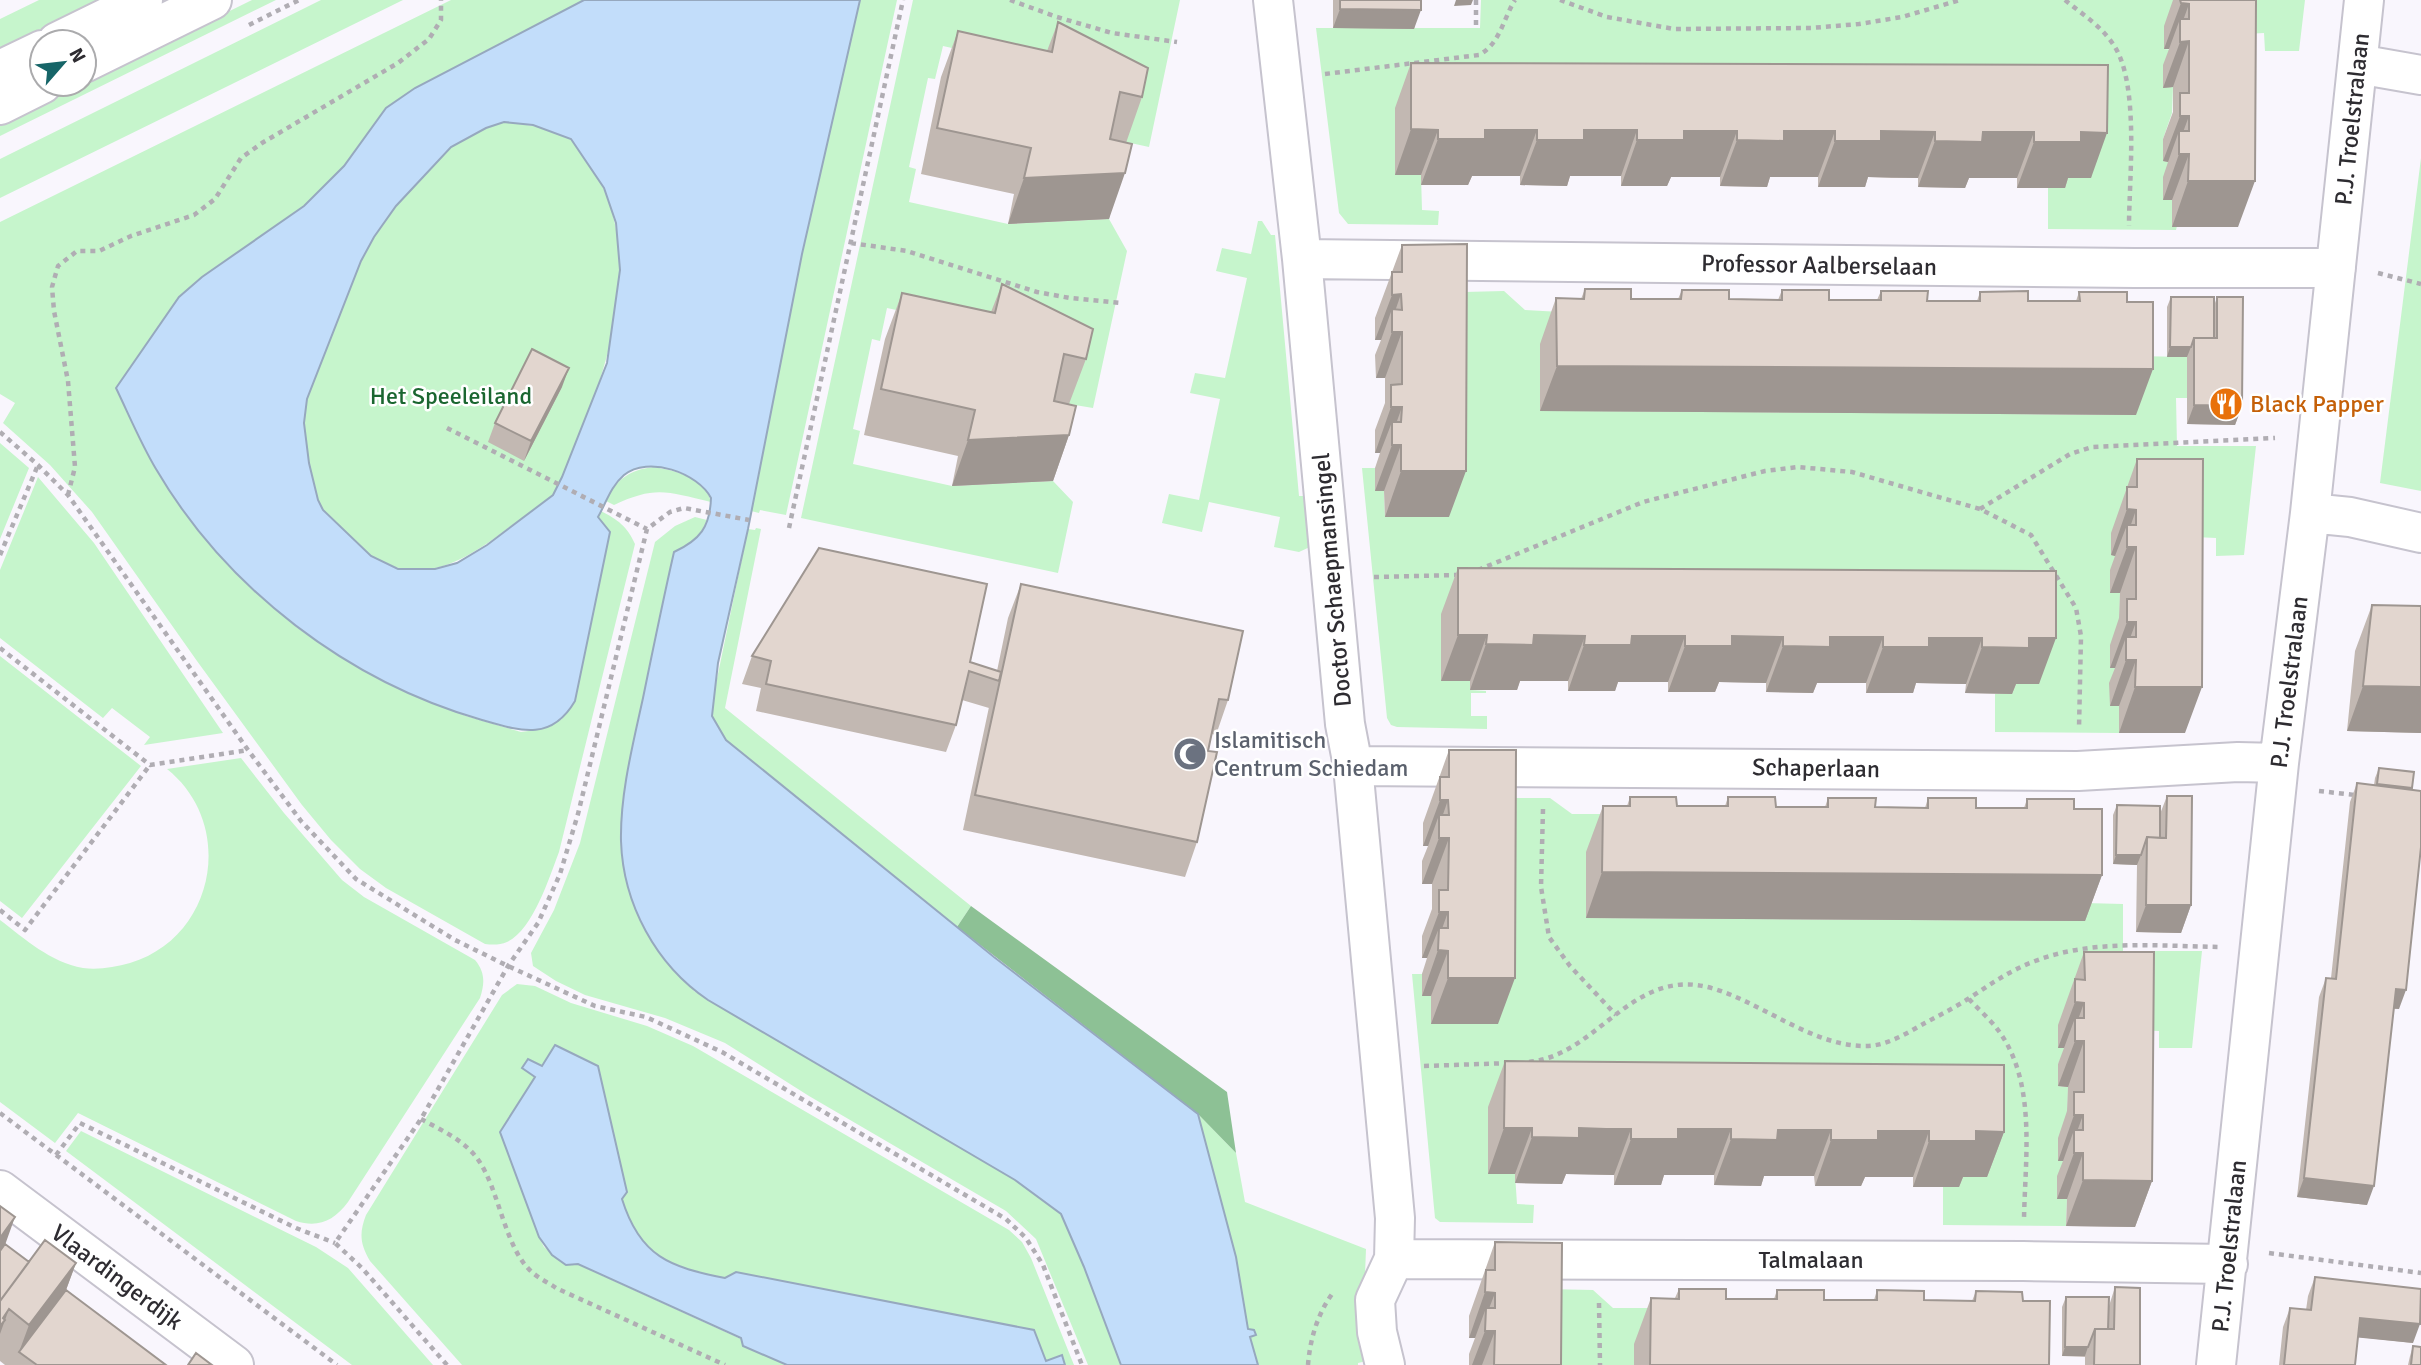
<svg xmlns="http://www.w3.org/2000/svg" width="2421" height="1365" font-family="Signika,sans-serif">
	<rect width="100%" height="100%" fill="#f9f6fd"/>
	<path fill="#c6f5cc" d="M39,0H121L0,60V19Z
		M252,0H276L0,136V124Z
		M321,0H403L0,198V159Z
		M451,0H584L415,88L386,108L344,166L304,206L179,296L165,320L156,469L199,530L244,580L296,627L330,650L385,682L466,716L521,732L543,729L562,719L575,701L610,533L598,518L601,511C618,520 627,526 635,544L559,852C549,878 533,930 507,942C500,945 493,945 485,944L386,888L360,869L331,840L302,805L197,661L92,512L50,465L3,423L15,403L0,394V222Z
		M860,0H897L786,515L760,510L759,513L751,511L802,254Z
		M913,0H1180L1149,147L1126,142L1041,68L943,46L935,79L928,78L909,167L916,169L909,202L1008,224L1109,219L1127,251L1093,408L1069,404L985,329L887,308L880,341L872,339L853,429L860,431L853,464L952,486L1053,481L1073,502L1058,573L801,518Z
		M1481,0H2173L2172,27H2164V49L2173,50L2163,87H2173L2172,113L2163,139V161L2173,162L2172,226H2177L2176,230L2048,229V188L2064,187V178L1395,109V175H1421L1422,210L1439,211L1438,225L1348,224L1339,213L1316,28H1480Z
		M2239,0H2305L2299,51H2265L2264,33L2245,34Z
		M504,122C522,124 557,128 571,139C580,145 587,160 593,169C644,252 612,356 578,439C570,456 565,477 554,493C546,504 520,519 508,528C432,588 386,586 323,510L318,500L309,463L304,423L307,399L361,261L374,237L396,206L451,147L486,128Z
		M2421,158V491L2380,483Z
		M1258,221H1262L1271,235H1275L1299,496H1314L1312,546L1299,552L1274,547L1280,517L1209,502L1202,532L1162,523L1169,494L1199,500L1220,399L1190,393L1195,373L1225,378L1247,278L1216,271L1222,248L1251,254Z
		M1504,291L1525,310L1579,313L1639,411L2136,415V356L2187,357V398H2176L2177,446H2256L2244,555L2216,556V538L2111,533V555L2120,556L2110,571V593H2120L2119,645H2110V667L2119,668L2110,706H2119V733L1995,732V694L2012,693V684L1442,614L1441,680L1470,681V690L1486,691V693H1471V716H1487V729L1397,727L1391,725L1387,718L1362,468H1375V490L1384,491L1385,517L1464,292Z
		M0,443L29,468L0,539Z
		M653,467C674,470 706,478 711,502C668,492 656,485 614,505L606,501C616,479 630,470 653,467Z
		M38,477L94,543L223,733L144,745L150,737L112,708L103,718L0,638V570Z
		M695,517L707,520C698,540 693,543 674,552L632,750L625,793L621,842L631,897L694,991L1015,1180L1061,1214L1084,1267L1121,1365H1088L1036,1239L1006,1211L809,1096L725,1043L665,1018L585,995L556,981L533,966L531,953L554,910L580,843L655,542L675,526Z
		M756,528L761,529L725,708L971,906L957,927L726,740L712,716L713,698L748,529L755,530Z
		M0,656L141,766L22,918L0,901Z
		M241,758L284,813L342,880L364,897L475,960C485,972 485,983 480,998L348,1202C334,1221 318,1228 296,1221L78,1113L55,1143L0,1102V920C25,939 50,962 83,968C99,970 115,967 130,963C216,937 236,824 167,769Z
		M1509,798H1550L1572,814H1630L1586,918L2084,921L2085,903L2123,904V951H2202L2192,1048H2159V1031L2058,1026V1048H2067L2058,1064V1086L2068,1087L2067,1138H2058V1160L2066,1161L2057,1177V1199H2067L2066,1226L1943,1225V1187L1987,1111L1488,1173L1515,1174L1517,1204L1534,1205L1533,1223L1440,1222L1435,1218L1412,974H1422Z
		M517,984L535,986L571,1003L647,1026L693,1046L1009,1230L1022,1242L1031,1258L1074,1365H1065L1061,1356L1046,1361L1034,1330L736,1272L725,1278C669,1267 640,1257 622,1199L627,1192L598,1066L542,1067L528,1059L535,1077L500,1132L539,1237L544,1247L566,1265L577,1264L741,1339L743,1346L787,1365H462L370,1261C360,1244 359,1233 366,1215L502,995Z
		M1198,1114L1236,1153L1245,1202L1366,1249L1365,1275L1358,1292L1371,1360L1358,1363V1365H1258L1250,1336L1256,1335L1254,1330H1248L1236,1257Z
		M81,1131L316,1247L348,1268L433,1365H352L66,1151Z
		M1545,1289L1593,1290L1613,1308H1678L1635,1344L1634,1365H1545Z"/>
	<path fill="#8dc195" d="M971,906L1227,1092L1236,1153L1198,1114L957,927Z"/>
	<path fill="#c2ddfa" stroke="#96a8be" stroke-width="2" fill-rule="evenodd" d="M584,0H860L802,254L748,529L718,663L712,716L726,740L994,957L1198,1114L1236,1257L1248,1329L1254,1330L1256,1335L1250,1337L1258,1365H1121L1084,1267L1061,1214L1015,1180L708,1000C656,965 623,904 621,841C620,794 633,744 643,698C653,649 663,600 674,552C700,540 710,527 711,498C698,473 648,455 624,475C611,486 606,503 598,517L610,532L575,701C551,742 520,731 482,720C349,682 227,590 156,469C141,444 129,415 116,388L179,297L202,277L304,206L344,166L386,108L415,88ZM504,122L533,125L571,139L604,188L616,223L620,270L607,363L562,477L553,495L487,545L457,563L435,569H398L371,556L323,510L318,500L309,463L304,423L307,399L361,261L374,237L396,206L451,147L486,128Z
		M555,1045L598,1066L627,1192L622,1199C640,1257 670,1267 725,1278L736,1272L1034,1330L1046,1361L1062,1355L1065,1365H787L743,1346L741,1338L578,1264L566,1265L552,1255L539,1237L500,1132L535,1077L522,1068L528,1059L542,1066Z"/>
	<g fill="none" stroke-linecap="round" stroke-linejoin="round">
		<defs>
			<path id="minor" d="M1273,0L1302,259L1345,724L1353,766L1395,1218L1394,1259L1375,1300L1377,1332L1385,1365
				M2358,64L2421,75
				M1302,259L2135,268H2336
				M2310,513L2350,517L2421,533
				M1353,766L2078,771L2238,762L2279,763
				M0,1190L234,1365
				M1394,1259L2023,1261L2228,1264
				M2216,1365L2279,763L2310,513L2364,0"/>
			<path id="major" d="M57,42L143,0
				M84,63L212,0
				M0,70L42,50
				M0,105L42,84"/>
		</defs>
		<use href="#minor" stroke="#c6c3ce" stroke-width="42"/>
		<use href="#major" stroke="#c6c3ce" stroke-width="42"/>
		<path stroke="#b0adb3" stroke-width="4.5" stroke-dasharray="5 5" stroke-linecap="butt" d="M1010,0L1057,17L1112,33L1177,42
			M1476,0V26
			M1560,0L1607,17L1674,29L1811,28L1859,24L1902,17L1960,0
			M2065,0C2082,14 2101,26 2113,44C2140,82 2129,179 2129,226
			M249,25L299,0
			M1325,74L1479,55C1500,44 1503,19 1515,0
			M851,243L907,251L1037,292L1070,298L1121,303
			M2378,273L2421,284
			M447,428L647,529
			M0,432L38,465L68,495L248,750L301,821L356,879L455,940L508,966L595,1006L646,1017L722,1052L1006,1219L1026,1238L1043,1265L1082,1365
			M68,495L75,467L68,381L54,311L52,287L58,266L77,251H99L131,236L194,215L215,199L241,158L262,143L398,63L429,39L441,20V0
			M1980,509L2070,454L2092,447L2275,438
			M789,528L903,0
			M0,555L38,465
			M1478,570L1643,502L1765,471L1798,467L1852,472L1980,509L2031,535L2076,608L2081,636L2079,728
			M1374,577L1459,575
			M0,648L150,765L248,750
			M2319,791L2355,795
			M1543,809L1541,887L1549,937L1570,966L1616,1015
			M0,910L25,930L150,765
			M1969,999C1978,1009 1990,1019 1998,1030C2037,1082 2025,1158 2024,1219
			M1529,1062C1588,1056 1620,992 1677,985C1735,977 1800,1047 1866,1046C1887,1046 1907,1033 1925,1023C1940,1015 1956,1007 1971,997C1992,983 2011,970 2035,961C2092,939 2159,946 2219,947
			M1424,1066L1510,1063
			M0,1113L337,1365
			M421,1119C441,1130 466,1141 479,1161C500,1192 505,1250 533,1273C540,1279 549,1283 556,1288L725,1365
			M56,1155L80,1123L296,1228L335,1243
			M2269,1253L2421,1273
			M1599,1303L1600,1365
			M447,1365L362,1268L335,1243L421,1119L508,966L538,923L560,874L578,814L647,529L670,512L684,508L749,520
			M1308,1365C1310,1340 1317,1315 1332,1294"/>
		<use href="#minor" stroke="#fff" stroke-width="38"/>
		<use href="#major" stroke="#fff" stroke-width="38"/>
	</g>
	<path fill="#c2b8b2" d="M1333,0H1421L1414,29L1333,28Z
		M2173,0H2256L2238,227H2172V200H2163V177L2168,162L2163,161V139L2173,112V87L2163,88V65L2169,49H2164V26Z
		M1058,22L1142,97L1126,143L1109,219L1008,224L1014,194L921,174L941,77L958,31L1047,51Z
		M1411,63L2108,65L2091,178H2068L2065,188H2017V178H1969L1965,188L1918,187V178H1892L1868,177L1865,187H1818V177H1770L1767,187L1720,186V177L1694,176L1671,177L1667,186H1621V176H1570L1567,186L1520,185V176H1472L1468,185H1421V175H1395V108Z
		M1402,245L1449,517H1385L1384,491H1375V468L1380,453H1375V430L1385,403V378H1376L1375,355L1381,340H1375V318Z
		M1002,284L1086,359L1069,404V435L1053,481L952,486L958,456L864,435L885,339L902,293L991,312Z
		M1585,289L1631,299H1678L1682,290L1729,299L1778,300L1782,290L1829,300H1877L1881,291L1927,301H1977L1980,292L2028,301H2076L2079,292L2127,302L2136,415L1540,411V344L1556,298L1581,299Z
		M2171,297L2214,306L2217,297L2242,406L2235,425L2187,424V357H2167V307Z
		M562,387L524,461L488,442L495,423Z
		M2137,459L2185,733H2119V706H2110L2109,683L2115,668H2110V645L2119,618L2120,593H2110V570L2115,556L2111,555V533Z
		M1458,568L2056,571L2039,684H2016L2012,694L1965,693L1966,684L1916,683L1913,693H1866V683H1817L1813,693L1766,692V683L1719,682L1715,692H1668V682H1618L1615,691H1568V681H1520L1517,690H1470V681H1441V614Z
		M1021,584L1228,700L1216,735L1212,734L1208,751L1197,842L1185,877L963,830L989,707V708L962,700L956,725L946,752L756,711L761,688L742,684L752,656L970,662L997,671L1008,618Z
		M2372,605L2421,606V733L2347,731L2355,651Z
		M1449,750L1498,1024H1431V996H1422V974L1427,958H1422V936L1432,909V884H1422V861L1428,846H1423V823Z
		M2379,768L2411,790L2399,1009H2393L2367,1205L2297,1197L2319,997L2326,978H2331L2350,802L2357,783L2374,785L2375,778Z
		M2167,796L2191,905L2181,933L2136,932L2137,865L2113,864V815L2117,805L2160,814Z
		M1630,797L1677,806H1725L1728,797L1776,807H1825L1828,798L1875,807L1925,808L1928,798L1976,808H2024L2027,799L2074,809L2102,875L2085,921L1586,918V852L1603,806H1627Z
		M2084,952L2152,1181L2135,1227L2066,1226L2067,1199H2057V1176L2063,1161H2058V1138L2067,1111L2068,1087L2058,1086V1064L2064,1048H2058V1025Z
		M1505,1061L2004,1132L1987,1177H1963L1959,1187H1913V1177H1865L1861,1186H1815L1814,1176H1764L1761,1186L1714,1185V1175H1664L1661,1185H1614V1175L1566,1174L1562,1184L1515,1183V1174H1488V1107Z
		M0,1206L5,1244L29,1262L76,1263L66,1290L166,1365H5L0,1361Z
		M1495,1242L1561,1365H1469V1354L1475,1338H1469V1316Z
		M2315,1277L2413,1343L2358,1337L2355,1365H2279L2283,1327L2290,1308L2306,1310L2308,1296Z
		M2115,1287L2140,1365H2085V1357L2062,1356V1307L2066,1297L2109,1306Z
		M1679,1289L1726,1299H1774L1777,1290L1824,1300H1874L1877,1290L1924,1300L1972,1301L1976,1291L2023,1301L2049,1365H1634V1344L1651,1298H1675Z
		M2413,1346L2421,1365H2408L2410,1356Z"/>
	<path fill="#9e9691" d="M1456,0H1473L1471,5L1454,6Z
		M2181,3L2189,4L2180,29V19L2169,49H2164Z
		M1340,9L1421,10L1414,29L1333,28Z
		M2189,41L2173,87L2163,88L2180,42Z
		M2180,116H2189L2179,143V131L2168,162L2163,161Z
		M1411,129L1438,130L1421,175H1395Z
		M1485,130H1537L1520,176H1472L1468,185H1421L1438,139Z
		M1584,130H1637L1621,176H1570L1567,186L1520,185L1537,140Z
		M1684,131H1737L1720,177H1671L1667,186H1621L1637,140Z
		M1784,131H1835L1818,177H1770L1767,187L1720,186L1737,140Z
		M1881,131L1935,132L1918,178L1868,177L1865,187H1818L1835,141Z
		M1983,132H2034L2017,178H1969L1965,188L1918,187L1935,141Z
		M2081,132L2107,133L2091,178H2068L2065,188H2017L2034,142Z
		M2179,154H2189L2172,200H2163Z
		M1125,173L1109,219L1008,224L1024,178Z
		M2188,181H2255L2238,227H2172Z
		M1401,294L1392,320V309L1381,340H1375L1392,295Z
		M1392,332H1402L1385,378H1376Z
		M2170,347H2191L2187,357H2167Z
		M1557,366L2153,369L2136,415L1540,411Z
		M569,368L562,387L524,461L531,441Z
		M2194,405L2242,406L2235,425L2187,424Z
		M1391,407H1402L1392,435V422L1380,453H1375Z
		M1069,435L1053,481L952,486L968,440Z
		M1392,445H1401L1384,491H1375Z
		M1401,471H1466L1449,517H1385Z
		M2127,509L2136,510L2127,536V525L2115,556L2111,555Z
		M2127,547H2136L2120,593H2110Z
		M2127,622H2136L2126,649V637L2115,668H2110Z
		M1458,635H1487L1470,681H1441Z
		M1534,635L1585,636L1568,681H1520L1517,690H1470L1486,644Z
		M1632,636H1685L1668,682H1618L1615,691H1568L1584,645Z
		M1732,636L1783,637L1766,683L1719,682L1715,692H1668L1685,646Z
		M1830,637H1883L1866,683H1817L1813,693L1766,692L1783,646Z
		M1929,638H1982L1966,684L1916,683L1913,693H1866L1883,647Z
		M2029,638H2056L2039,684H2016L2012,694L1965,693L1982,647Z
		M2126,660H2136L2119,706H2110Z
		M2363,686L2421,687V733L2347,731Z
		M2135,687H2202L2185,733H2119Z
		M2377,784L2412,788L2409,797L2373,794Z
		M1440,800H1448L1439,826V815L1428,846H1423Z
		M1439,838H1449L1432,884H1422Z
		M2116,855H2141L2137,865L2113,864Z
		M1602,872L2102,875L2085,921L1586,918Z
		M2146,905H2191L2181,933L2136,932Z
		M1439,912H1448L1438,940L1439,928L1427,958H1422Z
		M1438,950L1448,951L1431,996H1422Z
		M1448,978H1515L1498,1024H1431Z
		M2396,989L2406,990L2399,1009L2389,1008Z
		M2075,1002L2084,1003L2075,1028V1018L2064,1048H2058Z
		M2075,1041H2084L2068,1087L2058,1086Z
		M2074,1115H2083L2074,1140V1130L2063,1161H2058Z
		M1504,1128H1532L1515,1174H1488Z
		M1579,1128L1631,1129L1614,1175L1566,1174L1562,1184L1515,1183L1532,1137Z
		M1678,1129H1731L1714,1175H1664L1661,1185H1614L1631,1139Z
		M1778,1130H1831L1814,1176H1764L1761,1186L1714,1185L1731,1139Z
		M1878,1131H1929L1913,1177H1865L1861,1186H1815L1831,1140Z
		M1976,1131L2004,1132L1987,1177H1963L1959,1187H1913L1929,1141Z
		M2074,1153H2083L2067,1199H2057Z
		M2304,1178L2374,1186L2367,1205L2297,1197Z
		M2083,1180L2152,1181L2135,1227L2066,1226Z
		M15,1217L0,1259V1238Z
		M76,1263L59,1309L19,1352L29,1325Z
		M1485,1292L1495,1293L1485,1319L1486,1308L1475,1338H1469Z
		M9,1309L0,1334V1315Z
		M2360,1318L2420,1324L2413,1343L2353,1337Z
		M1485,1331H1495L1482,1365H1472Z
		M2065,1347H2088L2085,1356H2062Z"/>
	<path fill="#e2d6cf" stroke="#9e9691" stroke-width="2" d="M1340,0H1421V10L1340,9Z
		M2180,0H2256L2255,181H2188L2189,154H2179V131H2189V116H2180V93H2189V41L2180,42V19H2189V4L2181,3Z
		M1058,22L1148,68L1142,97L1120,92L1110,139L1132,144L1125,173L1024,178L1031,148L937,128L958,31L1052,52Z
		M1411,63L2108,65L2107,133L2081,132V142H2034V132H1983L1982,142L1935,141V132L1881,131V141H1835V131H1784V141L1737,140V131H1684V140H1637V130H1584V140H1537V130H1485V139H1438V130L1411,129Z
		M1467,244L1466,471H1401V445H1392V422H1401L1402,407H1391V385L1402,384V332H1392V309L1402,310L1401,294L1392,295V272H1402V245Z
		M1002,284L1093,329L1086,359L1064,354L1054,401L1076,406L1069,435L968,440L975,410L881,389L902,293L995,313Z
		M1585,289H1631V299H1681L1682,290H1729V299L1782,300V290H1829V300H1881V291H1928L1927,301H1980V292L2028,291V301H2080L2079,292H2127V302H2153V369L1557,366L1556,298L1584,299Z
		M2171,297H2214V338H2194L2191,347H2170Z
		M2217,297H2243L2242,406L2194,405V338H2217Z
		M532,349L569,368L531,441L495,423Z
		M2137,459H2203L2202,687H2135L2136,660H2126V637H2136V622H2127V599H2136V547H2127V525H2136V510L2127,509V487H2137Z
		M819,548L987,584L970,662L1001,672L999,681L969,671L956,725L766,684L771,661L752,656Z
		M1458,568L2056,571V638H2029V648L1982,647V638H1929V647H1883V637H1830V647L1783,646V637L1732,636V646H1685V636H1632L1631,645H1584L1585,636L1534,635L1533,645L1486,644L1487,635H1458Z
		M1021,584L1243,631L1228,700L1219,699L1208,751L1217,752L1197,842L975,795Z
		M2372,605L2421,606V687L2363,686Z
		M1449,750H1516L1515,978H1448V951L1438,950L1439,928H1448V912H1439V890H1448L1449,838H1439V815H1449L1448,800H1440V777H1449Z
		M2379,768L2414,772L2412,788L2377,784Z
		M2357,783L2421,791V847L2406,990L2396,989L2374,1186L2304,1178L2326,978L2336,979Z
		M2167,796H2192L2191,905H2146L2147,837L2166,838Z
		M1630,797H1676L1677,806H1728V797H1775L1776,807H1828V798H1876L1875,807L1928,808V798H1976V808H2027V799H2074V809H2102V875L1602,872L1603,806H1630Z
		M2117,805L2160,806V838L2147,837L2141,855H2116Z
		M2084,952H2154L2152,1181L2083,1180V1153H2074V1130H2083V1115H2074V1092H2084V1041H2075V1018H2084V1003L2075,1002V979L2085,980Z
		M1505,1061L2004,1065V1132L1976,1131V1141H1929V1131H1878V1140H1831V1130H1778L1777,1140L1731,1139V1129H1678V1139H1631V1129H1606L1579,1128V1138L1532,1137V1128H1504Z
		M0,1206L15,1217L0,1238Z
		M45,1240L76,1263L29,1325L9,1309L3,1318L5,1320L0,1326V1301Z
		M1495,1242L1562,1243L1561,1365H1494L1495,1331H1485L1486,1308H1495V1293L1485,1292L1486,1270H1495Z
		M5,1244L29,1262L0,1301V1251Z
		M2315,1277L2421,1289L2420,1324L2360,1318L2355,1365H2284L2290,1308L2311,1310Z
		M2115,1287L2140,1288V1365H2094L2095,1329H2114Z
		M1679,1289H1726V1299H1777V1290H1824V1300H1877V1290L1924,1291V1300L1975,1301L1976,1291L2022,1292L2023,1301H2050L2049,1365H1650L1651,1298L1679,1299Z
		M66,1290L166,1365H37L19,1352Z
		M2066,1297H2109L2108,1329H2095L2088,1347H2065Z
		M2413,1346L2421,1347V1365H2411Z
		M196,1353L212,1365H188Z"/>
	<defs>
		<symbol id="restaurant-disc" viewBox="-11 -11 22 22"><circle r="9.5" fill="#e8710a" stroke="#fff"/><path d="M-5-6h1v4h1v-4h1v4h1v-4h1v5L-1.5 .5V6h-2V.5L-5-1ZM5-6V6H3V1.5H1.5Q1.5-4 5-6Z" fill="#fff"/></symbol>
		<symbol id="mosque-disc" viewBox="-11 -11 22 22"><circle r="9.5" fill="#6b7280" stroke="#fff"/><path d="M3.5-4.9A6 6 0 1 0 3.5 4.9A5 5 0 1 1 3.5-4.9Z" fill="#fff"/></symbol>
	</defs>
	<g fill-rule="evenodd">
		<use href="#restaurant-disc" x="2207" y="385" width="38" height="38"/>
		<use href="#mosque-disc" x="1171" y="735" width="38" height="38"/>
	</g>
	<g text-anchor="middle" stroke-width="5" stroke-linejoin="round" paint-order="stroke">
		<g font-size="24" fill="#2e2c31" stroke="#fff">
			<text transform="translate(2352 119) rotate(-84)" y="8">P.J. Troelstralaan</text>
			<text transform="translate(1819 265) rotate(1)" y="8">Professor Aalberselaan</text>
			<text transform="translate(1332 580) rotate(-95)" y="8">Doctor Schaepmansingel</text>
			<text transform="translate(2289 682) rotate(-83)" y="8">P.J. Troelstralaan</text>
			<text transform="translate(1816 768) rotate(1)" y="8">Schaperlaan</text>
			<text transform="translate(2229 1246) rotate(-84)" y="8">P.J. Troelstralaan</text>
			<text x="1811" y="1268">Talmalaan</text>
			<text transform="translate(117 1277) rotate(37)" y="8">Vlaardingerdijk</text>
		</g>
		<g font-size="24" fill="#1a6630" stroke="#fff">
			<text x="451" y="404">Het Speeleiland</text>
		</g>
		<g font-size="24" fill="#c56008" stroke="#fff" text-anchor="start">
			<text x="2250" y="412">Black Papper</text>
		</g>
		<g font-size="24" fill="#5b616d" stroke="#fff" text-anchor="start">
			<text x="1214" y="748">Islamitisch<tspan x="1214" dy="28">Centrum Schiedam</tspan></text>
		</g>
	</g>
	<g transform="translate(63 63) rotate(62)"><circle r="33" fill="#ffffff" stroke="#ababad" stroke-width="2"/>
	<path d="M0-5L12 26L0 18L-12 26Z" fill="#166568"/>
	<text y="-10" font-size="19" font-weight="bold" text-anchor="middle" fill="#2e2c31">N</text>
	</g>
</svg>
